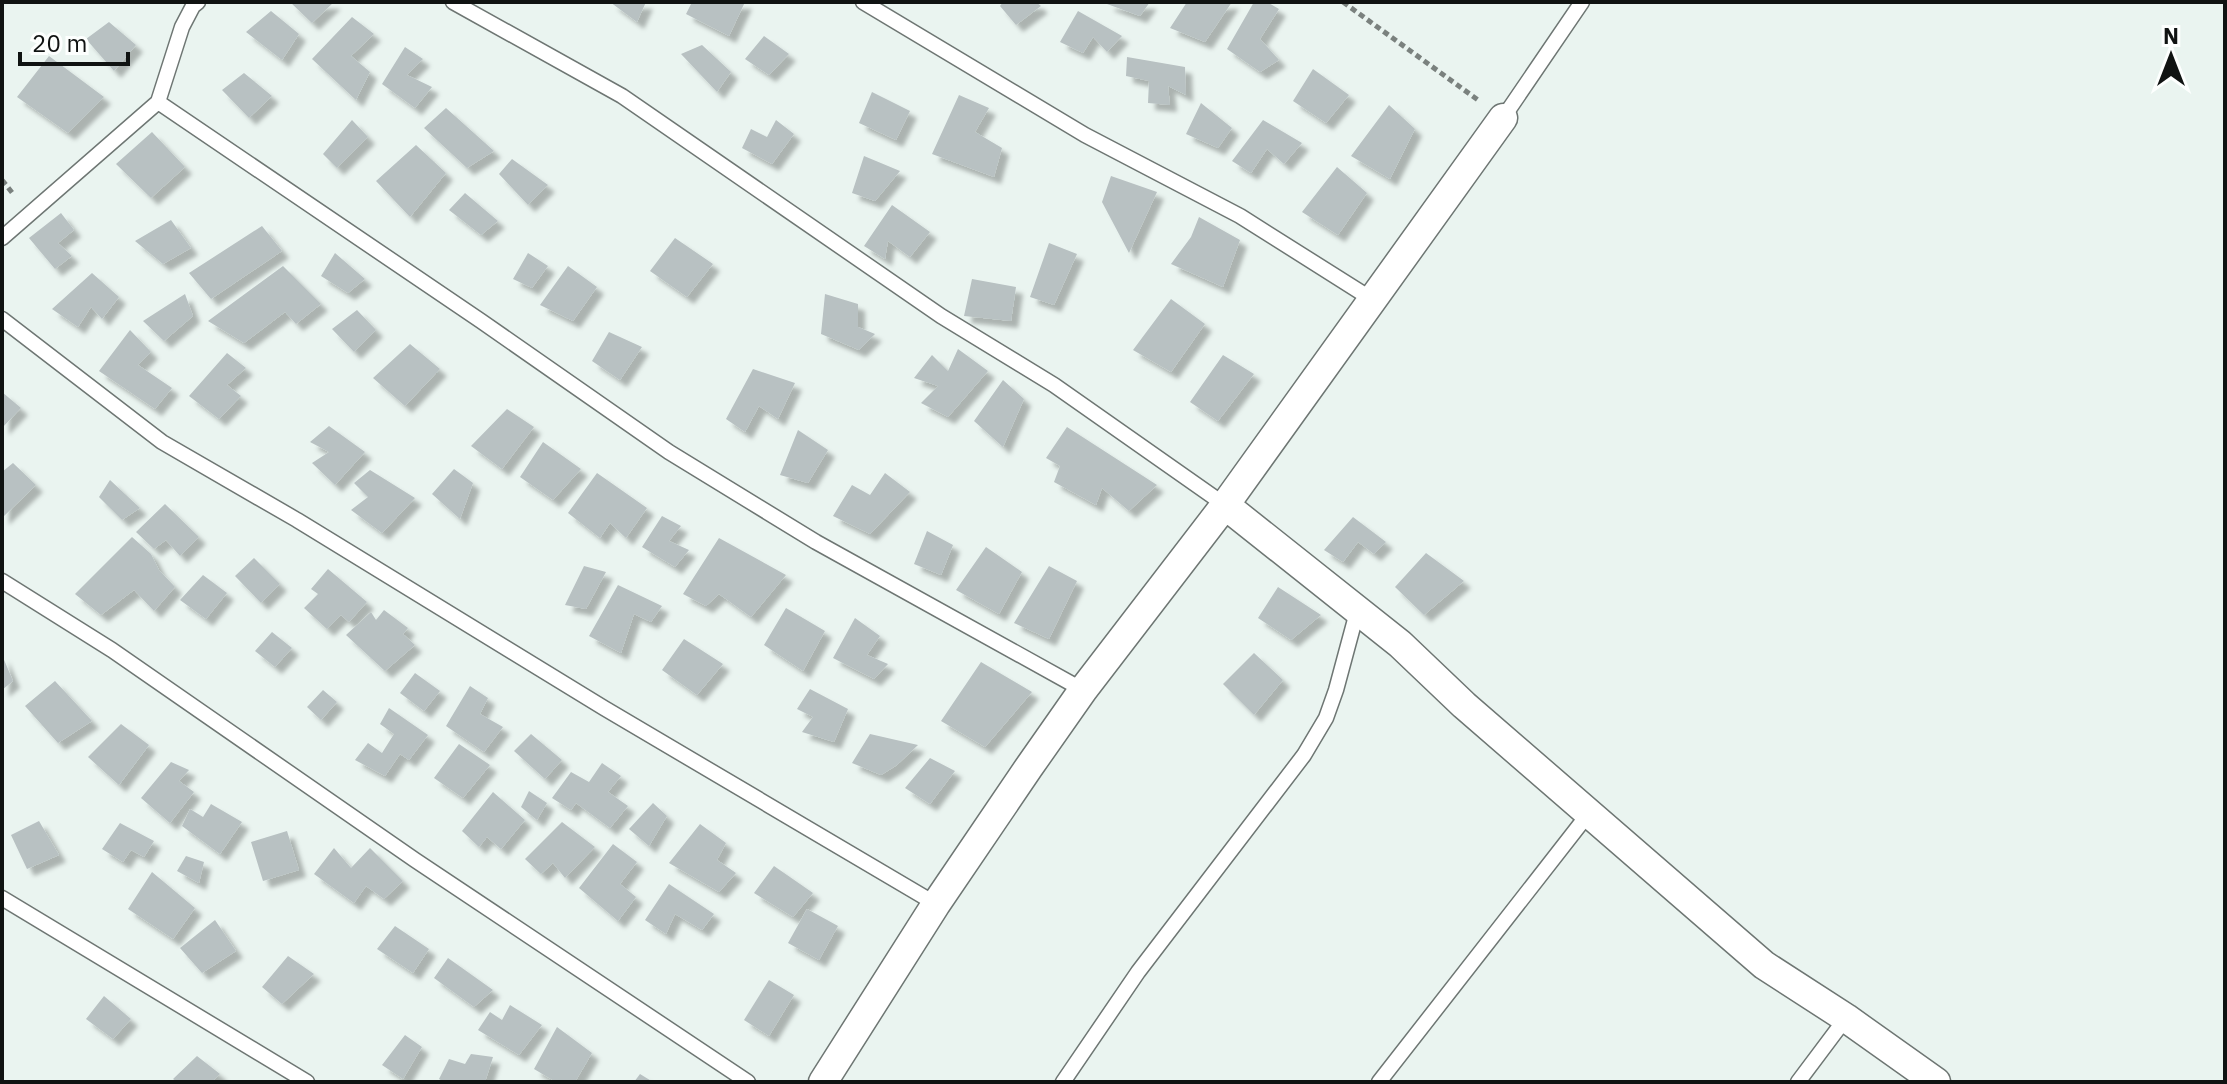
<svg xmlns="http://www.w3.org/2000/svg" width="2227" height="1084" font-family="'IBM Plex Sans',sans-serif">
	<defs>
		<filter id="shadow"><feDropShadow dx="7" dy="7" stdDeviation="2" flood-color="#0004"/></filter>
	</defs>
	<rect width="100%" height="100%" fill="#eaf4f0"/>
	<path fill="#b8c1c2" filter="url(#shadow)" d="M290,2H334L312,23Z
		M610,2H646L637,22Z
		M692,2H745L729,36L686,14Z
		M1003,2H1036L1041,6L1016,25L1000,6Z
		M1108,2H1150L1140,16L1107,4Z
		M1187,2L1207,3L1232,2L1205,42L1170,28Z
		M1254,2H1267L1279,9L1260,39L1279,60L1260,72L1227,49Z
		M271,11L299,34L282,60L246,32Z
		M1078,11L1122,36L1107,52L1093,37L1083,53L1060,42Z
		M352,17L374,34L351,56L370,72L356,100L312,59Z
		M109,22L136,45L114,71L86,39Z
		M764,36L789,54L769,75L745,59Z
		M702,45L731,72L717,92L681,54Z
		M405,47L423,59L407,75L432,87L415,108L382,84Z
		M49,56L104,97L68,133L17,97Z
		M1127,57L1185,67L1186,95L1168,86L1170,105L1148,103L1149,81L1126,76Z
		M1313,69L1349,95L1326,123L1293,101Z
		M244,73L272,96L249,118L222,90Z
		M872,92L910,111L896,140L859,123Z
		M959,95L989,108L975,132L1002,148L994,177L932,154Z
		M1201,103L1232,128L1218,148L1186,134Z
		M1389,105L1415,129L1390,179L1351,156Z
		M446,108L494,151L467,168L424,128Z
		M352,120L368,137L337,168L323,154Z
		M776,120L794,134L772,164L742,148L751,129L767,137Z
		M1263,120L1302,143L1284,164L1267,149L1251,173L1232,161Z
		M152,132L185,167L151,198L116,164Z
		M416,145L446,173L410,217L376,181Z
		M864,156L900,171L875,201L852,193Z
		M512,159L548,185L528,205L499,174Z
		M1337,167L1367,193L1338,235L1302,212Z
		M1111,176L1157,192L1129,253L1102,202Z
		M465,193L498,221L481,235L449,210Z
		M892,205L930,232L910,257L888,241L885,259L864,246Z
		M61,213L74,230L58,243L72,256L55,269L29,238Z
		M1199,217L1240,240L1223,287L1171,264L1191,237Z
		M171,220L191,248L163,264L135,241Z
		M262,226L282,251L211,299L189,273Z
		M675,238L713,264L687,297L650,271Z
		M1049,243L1077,254L1054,305L1030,297Z
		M335,253L365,279L348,293L321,276Z
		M528,253L548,266L532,288L513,279Z
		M283,266L321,304L296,324L285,312L244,343L208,321Z
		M568,266L597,287L573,321L540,305Z
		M92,273L119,297L102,319L91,307L78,327L52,309Z
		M972,279L1016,287L1011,321L964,316Z
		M185,294L193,316L164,341L143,321Z
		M825,294L858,304V327L875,334L859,350L821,334Z
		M1171,299L1205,324L1171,372L1133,350Z
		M357,310L376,330L354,352L332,329Z
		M130,330L151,352L138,365L172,388L155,409L99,371Z
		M609,332L642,347L620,380L592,361Z
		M410,344L440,369L405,406L373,378Z
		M958,349L988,371L948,417L921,403L938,386L914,378L932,355L948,371Z
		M227,353L246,368L227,385L241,396L219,419L189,396Z
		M1223,355L1254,374L1218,421L1190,402Z
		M753,369L795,383L778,419L759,406L745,432L726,419Z
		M1003,380L1024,399L1003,447L974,421Z
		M2,392L21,408L2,428Z
		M507,409L534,427L502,469L471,446Z
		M329,426L365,452L335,485L312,463L329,452L310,442Z
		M1067,427L1157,485L1129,511L1102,488L1096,505L1054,482L1060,466L1046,458Z
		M798,430L828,450L808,483L780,475Z
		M543,442L581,469L553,500L520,477Z
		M13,463L36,485L2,518V472Z
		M454,469L473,483L460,519L432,494Z
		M370,470L415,498L382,533L351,510L368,497L354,483Z
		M597,473L647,508L626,538L610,523L600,538L568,513Z
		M885,473L910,492L870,534L833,516L852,485L870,495Z
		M110,480L140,508L122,520L99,497Z
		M165,504L199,537L180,556L166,540L154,549L136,532Z
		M662,516L681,526L669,541L689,550L675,567L642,547Z
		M1353,517L1386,542L1374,554L1358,542L1343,562L1324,550Z
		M927,531L953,545L941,575L914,564Z
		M132,537L151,554L159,570L175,587L154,611L134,590L101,615L75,594Z
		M719,538L786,575L751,617L719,594L706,606L683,594Z
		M986,547L1022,572L999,614L956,590Z
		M1426,553L1464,581L1424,615L1395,587Z
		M254,558L280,584L261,603L235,576Z
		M584,566L606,572L586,609L565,605Z
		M1049,566L1077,581L1049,639L1014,623Z
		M328,569L367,602L349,622L341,615L327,629L304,608L318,594L311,589Z
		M203,575L227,593L206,619L180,600Z
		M618,585L662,606L651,622L634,614L621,653L589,636Z
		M1278,587L1321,615L1291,640L1258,618Z
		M786,608L825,631L803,671L764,645Z
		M384,610L408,628L403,634L415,645L385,671L346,635L371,612L376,620Z
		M855,618L880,636L867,655L888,664L874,679L833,658Z
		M272,632L292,648L275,667L255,651Z
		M684,639L723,664L697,695L662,670Z
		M1254,653L1283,680L1254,715L1223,684Z
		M2,655L13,681L2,690Z
		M981,662L1032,692L985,747L941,721Z
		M415,673L440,691L424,711L400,693Z
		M55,681L92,721L58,743L25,706Z
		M470,686L488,698L480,714L503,727L484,752L446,726Z
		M810,689L848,709L834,742L802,732L813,717L797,709Z
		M323,690L337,702L321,720L307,707Z
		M389,708L428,735L409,760L400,754L385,776L355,760L368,743L382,753L394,734L380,724Z
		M121,724L149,745L119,785L88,757Z
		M531,734L562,760L545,779L514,751Z
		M870,734L918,745L897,765L881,775L852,763Z
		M459,744L490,765L463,798L434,778Z
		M930,758L955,771L930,804L905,788Z
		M171,762L189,770L179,781L194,792L170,823L141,798Z
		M602,763L621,776L608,792L628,806L610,828L576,803L571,810L552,798L571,772L589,782Z
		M529,791L547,803L537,820L521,807Z
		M493,792L525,820L501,849L487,837L479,847L462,831Z
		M653,803L667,816L649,846L629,829Z
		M211,804L242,822L220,854L182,826L190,809L203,817Z
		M39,821L59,855L27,869L11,835Z
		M562,822L595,847L565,878L553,863L541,874L525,859Z
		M120,823L154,841L144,857L131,850L123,862L102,849Z
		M700,824L726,843L717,860L736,873L719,892L669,863Z
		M287,831L299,870L263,881L251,842Z
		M613,844L637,862L620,884L636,897L618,921L579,888Z
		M334,848L351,868L370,848L403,881L384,899L366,886L354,903L314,874Z
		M186,856L204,862L199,883L177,871Z
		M774,866L813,893L793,917L754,893Z
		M152,872L195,908L173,939L128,909Z
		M669,884L714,914L702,930L675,914L666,934L645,920Z
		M807,909L838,926L819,960L788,943Z
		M215,920L236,951L202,973L180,948Z
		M395,926L429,949L413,973L377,949Z
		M288,956L314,974L282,1004L262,987Z
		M448,958L493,990L474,1007L434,978Z
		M769,980L794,995L769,1036L744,1020Z
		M104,996L131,1019L113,1039L86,1019Z
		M510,1005L542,1025L519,1055L478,1030L490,1012L502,1020Z
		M557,1027L592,1053L575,1082H556L534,1069Z
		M405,1035L422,1047L403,1079L382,1065Z
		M471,1054L493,1057L485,1082H444L439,1079L449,1059L465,1064Z
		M197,1056L220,1074L212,1082H177L173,1079Z
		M640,1074L653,1082H634Z"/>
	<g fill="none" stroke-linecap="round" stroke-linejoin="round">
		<defs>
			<path id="service" d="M453,2L622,96L941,316L1054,385L1225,505
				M863,2L1085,135L1240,216L1373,300
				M158,102L481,321L669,452L816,542L1083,690
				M1503,118L1582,2
				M2,238L158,102L182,27L193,6L198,2
				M2,319L162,442L297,520L604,708L936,904
				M2,581L112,650L415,860L748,1082
				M2,898L307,1082
				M1063,1082L1138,972L1304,755L1326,718L1336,690L1357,612
				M1379,1082L1589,813
				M1798,1082L1846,1018"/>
			<path id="minor" d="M1225,505L1400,644L1464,705L1764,965L1846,1018L1936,1082
				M823,1082L936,904L1029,767L1083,690L1225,505L1503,118"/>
		</defs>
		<use href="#service" stroke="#6e7673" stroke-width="17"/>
		<use href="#minor" stroke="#6e7673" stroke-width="31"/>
		<path stroke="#7a817e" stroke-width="5" stroke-dasharray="6 4" stroke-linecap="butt" d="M1343,2L1478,100
			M2,180L14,195"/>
		<use href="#service" stroke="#fff" stroke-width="14"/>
		<use href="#minor" stroke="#fff" stroke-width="28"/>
	</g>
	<rect width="2227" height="1084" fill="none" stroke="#101312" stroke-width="8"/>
	<g transform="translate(2171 56)" stroke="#fdfffe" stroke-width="6" paint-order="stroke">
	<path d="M0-6L14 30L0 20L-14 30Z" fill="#101312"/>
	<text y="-12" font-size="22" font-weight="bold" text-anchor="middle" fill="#101312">N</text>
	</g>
	<path d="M20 52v12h108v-12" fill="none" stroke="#101312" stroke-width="4"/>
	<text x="32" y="52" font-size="24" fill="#101312" stroke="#fdfffe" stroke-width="6" paint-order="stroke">20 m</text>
</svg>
